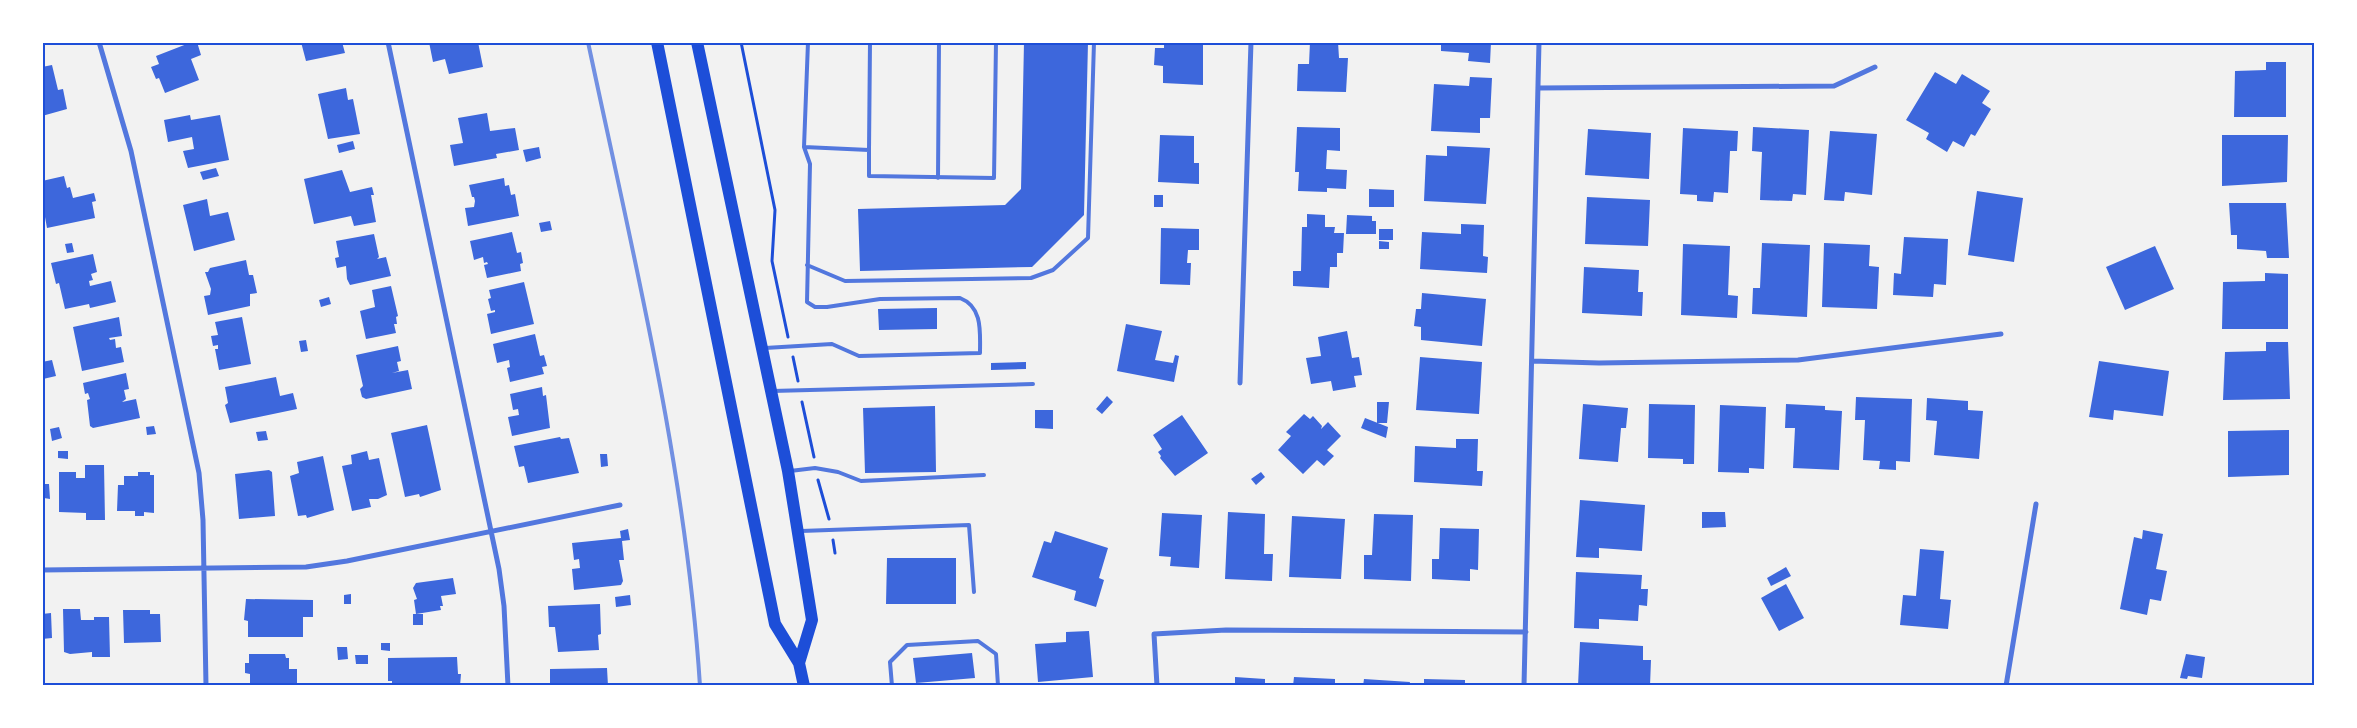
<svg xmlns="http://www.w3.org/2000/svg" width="2357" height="728" font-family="Poppins,sans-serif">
	<rect width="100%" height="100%" fill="#f2f2f2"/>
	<path fill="#3d67dc" d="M192,42H197L201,55L191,59L199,80L165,93L159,78L156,79L151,67L159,64L156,56Z
		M301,42H342L345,53L306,61Z
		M429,42H478L483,67L449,74L445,59L433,62Z
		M1024,42H1088L1084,215L1032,267L860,271L858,209L1005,205L1021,189Z
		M1164,42H1203V85L1163,83V66L1154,65L1155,48H1164Z
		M1310,42H1338L1339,58H1348L1346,92L1297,91L1298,64H1309Z
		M1441,42H1491L1490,63L1468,61L1469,53L1441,51Z
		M2266,62H2286V117H2234L2235,71L2266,70Z
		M52,65L58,90L63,89L67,109L42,116V67Z
		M1935,72L1956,84L1962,74L1990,91L1982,103L1991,109L1975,136L1971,134L1964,147L1953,141L1947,152L1926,139L1929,133L1906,120Z
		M1470,77L1492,78L1490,118H1480V133L1431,131L1434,84L1469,86Z
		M346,88L348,100L353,99L360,134L328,139L318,94Z
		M487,113L490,131L515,128L519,150L496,154L497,158L454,166L450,145L463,143L458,118Z
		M190,115L191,120L220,115L229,160L188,168L183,151L194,149L192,137L168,142L164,120Z
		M1297,127L1340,128V151L1327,150L1326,169L1347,170L1346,189L1327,188V192L1298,191L1299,172H1295Z
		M1753,127L1809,130L1806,195L1793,194L1792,201L1760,200L1762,152L1752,151Z
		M1683,128L1738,131L1737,151H1730L1728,193L1714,192L1713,202L1697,201V195L1680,194Z
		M1588,129L1651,133L1649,179L1585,175Z
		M1830,131L1877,134L1872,195L1845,192L1844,201L1824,200Z
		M1160,135L1194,136V163H1199V184L1158,182Z
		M2222,135H2288L2287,182L2222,186Z
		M353,141L355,149L339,153L337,145Z
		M1447,146L1490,148L1486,204L1424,201L1426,155L1447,156Z
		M539,147L541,158L526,162L523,150Z
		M216,168L219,176L203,180L200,172Z
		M342,170L350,192L372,187L374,195H371L376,222L354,226L351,216L314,224L304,179Z
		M64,176L67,188L70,187L73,198L94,193L96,201L92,202L95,218L47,228L45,217H42V181Z
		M504,178L505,186L509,185L511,195L515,194L519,216L468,226L465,208L474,207L475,201L474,197H472L469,185Z
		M1369,189L1394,190V207H1369Z
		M1977,191L2023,198L2014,262L1968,255Z
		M1154,195H1163V207H1154Z
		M1587,197L1650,200L1648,246L1585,244Z
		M207,199L210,216L228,212L235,240L194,251L183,205Z
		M2229,203H2286L2289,258H2267L2266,251L2237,249V235H2231Z
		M1307,214L1325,215V227H1335L1334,233H1344L1343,253H1337V267H1330L1329,288L1293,286V271H1301L1302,227H1307Z
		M1347,215L1372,216V221H1376V234H1346Z
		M550,221L552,230L541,232L539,223Z
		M1461,224L1484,225L1483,256L1488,257L1487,273L1420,269L1422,232L1461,234Z
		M1161,228L1199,229V250H1188L1187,263H1191L1190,285L1160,284Z
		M1379,229H1393V240H1379Z
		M512,232L517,253L521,252L523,263L520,264L521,271L487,278L484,265L488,264L487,262L484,263L483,257L474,260L470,241Z
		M374,234L379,257L377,259L386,257L391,276L350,285L347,279L346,266L337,268L335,258L339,257L336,241Z
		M1904,237L1948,239L1946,285L1934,284L1933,297L1893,295L1894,273L1901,274Z
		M1379,241L1389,242V249H1379Z
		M72,243L74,252L67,253L65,244Z
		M1762,243L1810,245L1807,317L1752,314L1753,288H1760Z
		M1824,243L1870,245L1869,266L1879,267L1877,309L1822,307Z
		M1683,244L1730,246L1728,295L1738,296L1737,318L1681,315Z
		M2155,246L2174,289L2125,310L2106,267Z
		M93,254L97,272L91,274L93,280L89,281L90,286L111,281L116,302L90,308L89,304L65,309L59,283L56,284L51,263Z
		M246,260L249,275H253L257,293L250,294V306L208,315L204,296L210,295L211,289L205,272H208L210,268Z
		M1584,267L1639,270L1638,292H1643L1642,316L1582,313Z
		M2265,273L2288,274V329H2222L2223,282L2265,281Z
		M524,282L534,324L491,334L487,314L495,312V310L491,311L488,299L491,298L489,290Z
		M391,286L398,316L396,317L397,324H394L396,333L366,339L360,311L375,307L372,290Z
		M1422,293L1486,299L1482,346L1421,340V327L1414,326L1416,309H1421Z
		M329,297L331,304L321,307L319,300Z
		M937,308V329L879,330L878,309Z
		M119,317L122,336L109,338L110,340L115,339L116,348L121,347L124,362L82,371L73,327Z
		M242,317L251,364L219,370L215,349H218V345L213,346L211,336L218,335L215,322Z
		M1126,324L1162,331L1155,360L1173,363L1175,355L1179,356L1174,382L1117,371Z
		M1347,331L1352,358L1359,357L1362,375L1354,376L1356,387L1333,391L1331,381L1311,384L1306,358L1321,356L1318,337Z
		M535,334L540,356L544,355L547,366L542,367L544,374L510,382L507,368L510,367L509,360L497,363L493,344Z
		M306,340L308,351L301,352L299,341Z
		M2266,342H2288L2290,399L2223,400L2225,352L2266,351Z
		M398,346L401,361L397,362L399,371L392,373L408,370L412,389L366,399L362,397L360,389L363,386L356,355Z
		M1420,357L1482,362L1479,414L1416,410Z
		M52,360L56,376L43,379L42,362Z
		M2099,361L2169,371L2163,416L2114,410L2113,420L2089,417Z
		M1026,362V369L991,370V363Z
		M126,373L129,389L124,390L126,399L122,402L136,399L140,418L93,428L90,426L87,400L90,399L88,393L85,394L83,383Z
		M276,377L280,396L293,393L297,409L230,423L225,405L228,403L225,387Z
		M542,387L543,396L546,395L550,428L512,436L508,417L519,415L518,409L513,410L510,394Z
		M1107,396L1113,402L1102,414L1096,409Z
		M1856,397L1912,399L1910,462L1896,461V470L1879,469L1880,461L1863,460L1865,420H1855Z
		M1927,398L1968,401V410L1983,411L1979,459L1934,455L1937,421L1926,420Z
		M1377,402H1389L1387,423H1377Z
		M1583,404L1628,408L1626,428H1621L1618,462L1579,459Z
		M1649,404L1695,405L1694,464H1683V459L1648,458Z
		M1786,404L1825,406V410L1842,411L1839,470L1793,468L1795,428H1785Z
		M1720,405L1766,407L1764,469L1749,468V473L1718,472Z
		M935,406L936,472L865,473L863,408Z
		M1035,410H1053V429L1035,428Z
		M1304,414L1310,419L1313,416L1322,426L1321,429L1328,422L1341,436L1327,450L1334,456L1324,466L1317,460L1303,474L1278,450L1291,436L1286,432Z
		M1182,415L1208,453L1175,476L1160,458L1161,456L1158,452L1162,449L1153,435Z
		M1365,418L1388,427L1386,438L1361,428Z
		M427,425L441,490L420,497L419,494L405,497L391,433Z
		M154,426L156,434L147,435L146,427Z
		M59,427L62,438L52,441L50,429Z
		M2289,430V475L2228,477V431Z
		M266,431L268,440L258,441L256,432Z
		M560,437L561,439L569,438L579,473L528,483L524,466L519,467L514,446Z
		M1456,439H1478L1477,471H1483L1482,486L1414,482L1415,446L1456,448Z
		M58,451H68V459L58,458Z
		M367,451L369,460L379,458L387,495L378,499H369L371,507L352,511L342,466L352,464L351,455Z
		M600,454H607L608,466L601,467Z
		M323,456L334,510L307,518L306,515L298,516L290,476L299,473L297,462Z
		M85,465H104L105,520H86V513L59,512V472H76V478H85Z
		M269,470L272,472L275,516L239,519L235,474Z
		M138,472H150V475H154V513L144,512V516H135V511H117L118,485H124V476H138Z
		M1261,472L1265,477L1256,485L1251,479Z
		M44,484H49L50,499L44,498Z
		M1580,500L1645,505L1642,551L1599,548V558L1576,557Z
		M1228,512L1265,514L1264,554H1273L1272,581L1225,579Z
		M1702,512H1725L1726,527L1702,528Z
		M1162,513L1202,515L1199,568L1170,566L1171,557L1159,556Z
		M1374,514L1413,515L1411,581L1364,579V555H1372Z
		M1292,516L1345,519L1341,579L1289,577Z
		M1440,528L1479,529L1478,570L1470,569V581L1432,579V559H1439Z
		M628,529L630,540L622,541L624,560H619L623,581L621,585L574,590L572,569L580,568L579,559L574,560L572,543L621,538L620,531Z
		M2143,530L2163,534L2156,569L2167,571L2161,601L2150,599L2147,615L2120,609L2134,537L2142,539Z
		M1055,531L1108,548L1099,578L1104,580L1096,607L1074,600L1076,591L1032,577L1044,541L1051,543Z
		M1920,549L1944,551L1940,599L1951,600L1948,629L1900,625L1903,595L1916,596Z
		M887,558H956V604H886Z
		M1786,567L1791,576L1771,586L1767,578Z
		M1576,572L1642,575L1641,589H1648L1647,606L1639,605L1638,621L1599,619V629L1574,628Z
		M453,578L456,594L441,596L443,606H440L441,610L416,614L414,600L417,599L413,588L416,583Z
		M1786,584L1804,618L1779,631L1761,598Z
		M351,594V604H344V595Z
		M630,595L631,605L616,607L615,597Z
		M246,599L313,600V617H303V637H248V621L244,620Z
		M600,604L601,634L598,635L599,650L558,652L555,627H549L548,606Z
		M63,609H80L81,620H94V617H109L110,657H92V652L70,654L64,652Z
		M123,610H150V614H160L161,642L124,643Z
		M51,613L52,638L42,639V614Z
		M413,614H423V625H413Z
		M1089,631L1093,677L1038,682L1035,644L1066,642V632Z
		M1580,642L1643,646V660H1651L1650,686H1578Z
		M381,643H390V651L381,650Z
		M337,647H347L348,659L338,660Z
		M972,653L975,678L916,683L913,658Z
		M249,654H285L286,658H289V669H297V683L250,686V674L245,673V663H249Z
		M2186,654L2205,657L2202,678L2188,676L2187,679L2180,678Z
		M355,655H368V664H356Z
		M457,657L458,674H461L460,686H392V681H388V658Z
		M607,668L608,686H550V669Z
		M1235,677L1265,679V686H1235Z
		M1294,677L1335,679V686H1293Z
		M1364,679L1410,682L1409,686H1363Z
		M1424,679L1465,680V686H1424Z"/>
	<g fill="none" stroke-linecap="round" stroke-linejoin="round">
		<path stroke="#1d4ed8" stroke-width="3" d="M741,42L775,210L772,261L788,337
			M793,357L798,381
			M802,402L814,457
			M818,480L829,519
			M833,540L835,553"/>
		<path stroke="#5277de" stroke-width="4" d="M804,147L869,150L870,42
			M869,150V176L994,178L996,42
			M938,178L939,42
			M807,265L845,281L1031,278L1053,270L1088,238L1094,42
			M765,348L832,344L859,356L980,353C980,332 983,307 960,298L880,299L827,307H815L807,302L810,164L804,147L808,42
			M772,391L1033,384
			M790,471L815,468L838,472L861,481L984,475
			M801,531L969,525L974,592
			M892,686L890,662L907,645L978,641L996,654L998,686"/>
		<path stroke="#5277de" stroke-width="5" d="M99,42L131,151L199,473L203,520L206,686
			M388,42L499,569L504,606L508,686
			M1539,88L1834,86L1875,67
			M1532,361L1599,363L1798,360L2001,334
			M1240,383L1251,42
			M42,570L306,567L347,561L620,505
			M1157,686L1154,634L1226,630L1526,632
			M1524,686L1539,42
			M2006,686L2036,504"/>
		<path stroke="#1d4ed8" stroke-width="12" d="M657,42L775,624L799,663L804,686
			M697,42L788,471L812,620L799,663"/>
		<path stroke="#7290e2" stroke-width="4" d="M588,42C633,255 686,468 700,686"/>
	</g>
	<rect width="2357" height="728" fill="none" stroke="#ffffff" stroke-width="88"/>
	<rect x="44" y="44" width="2269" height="640" fill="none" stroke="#1d4ed8" stroke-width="2"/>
</svg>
